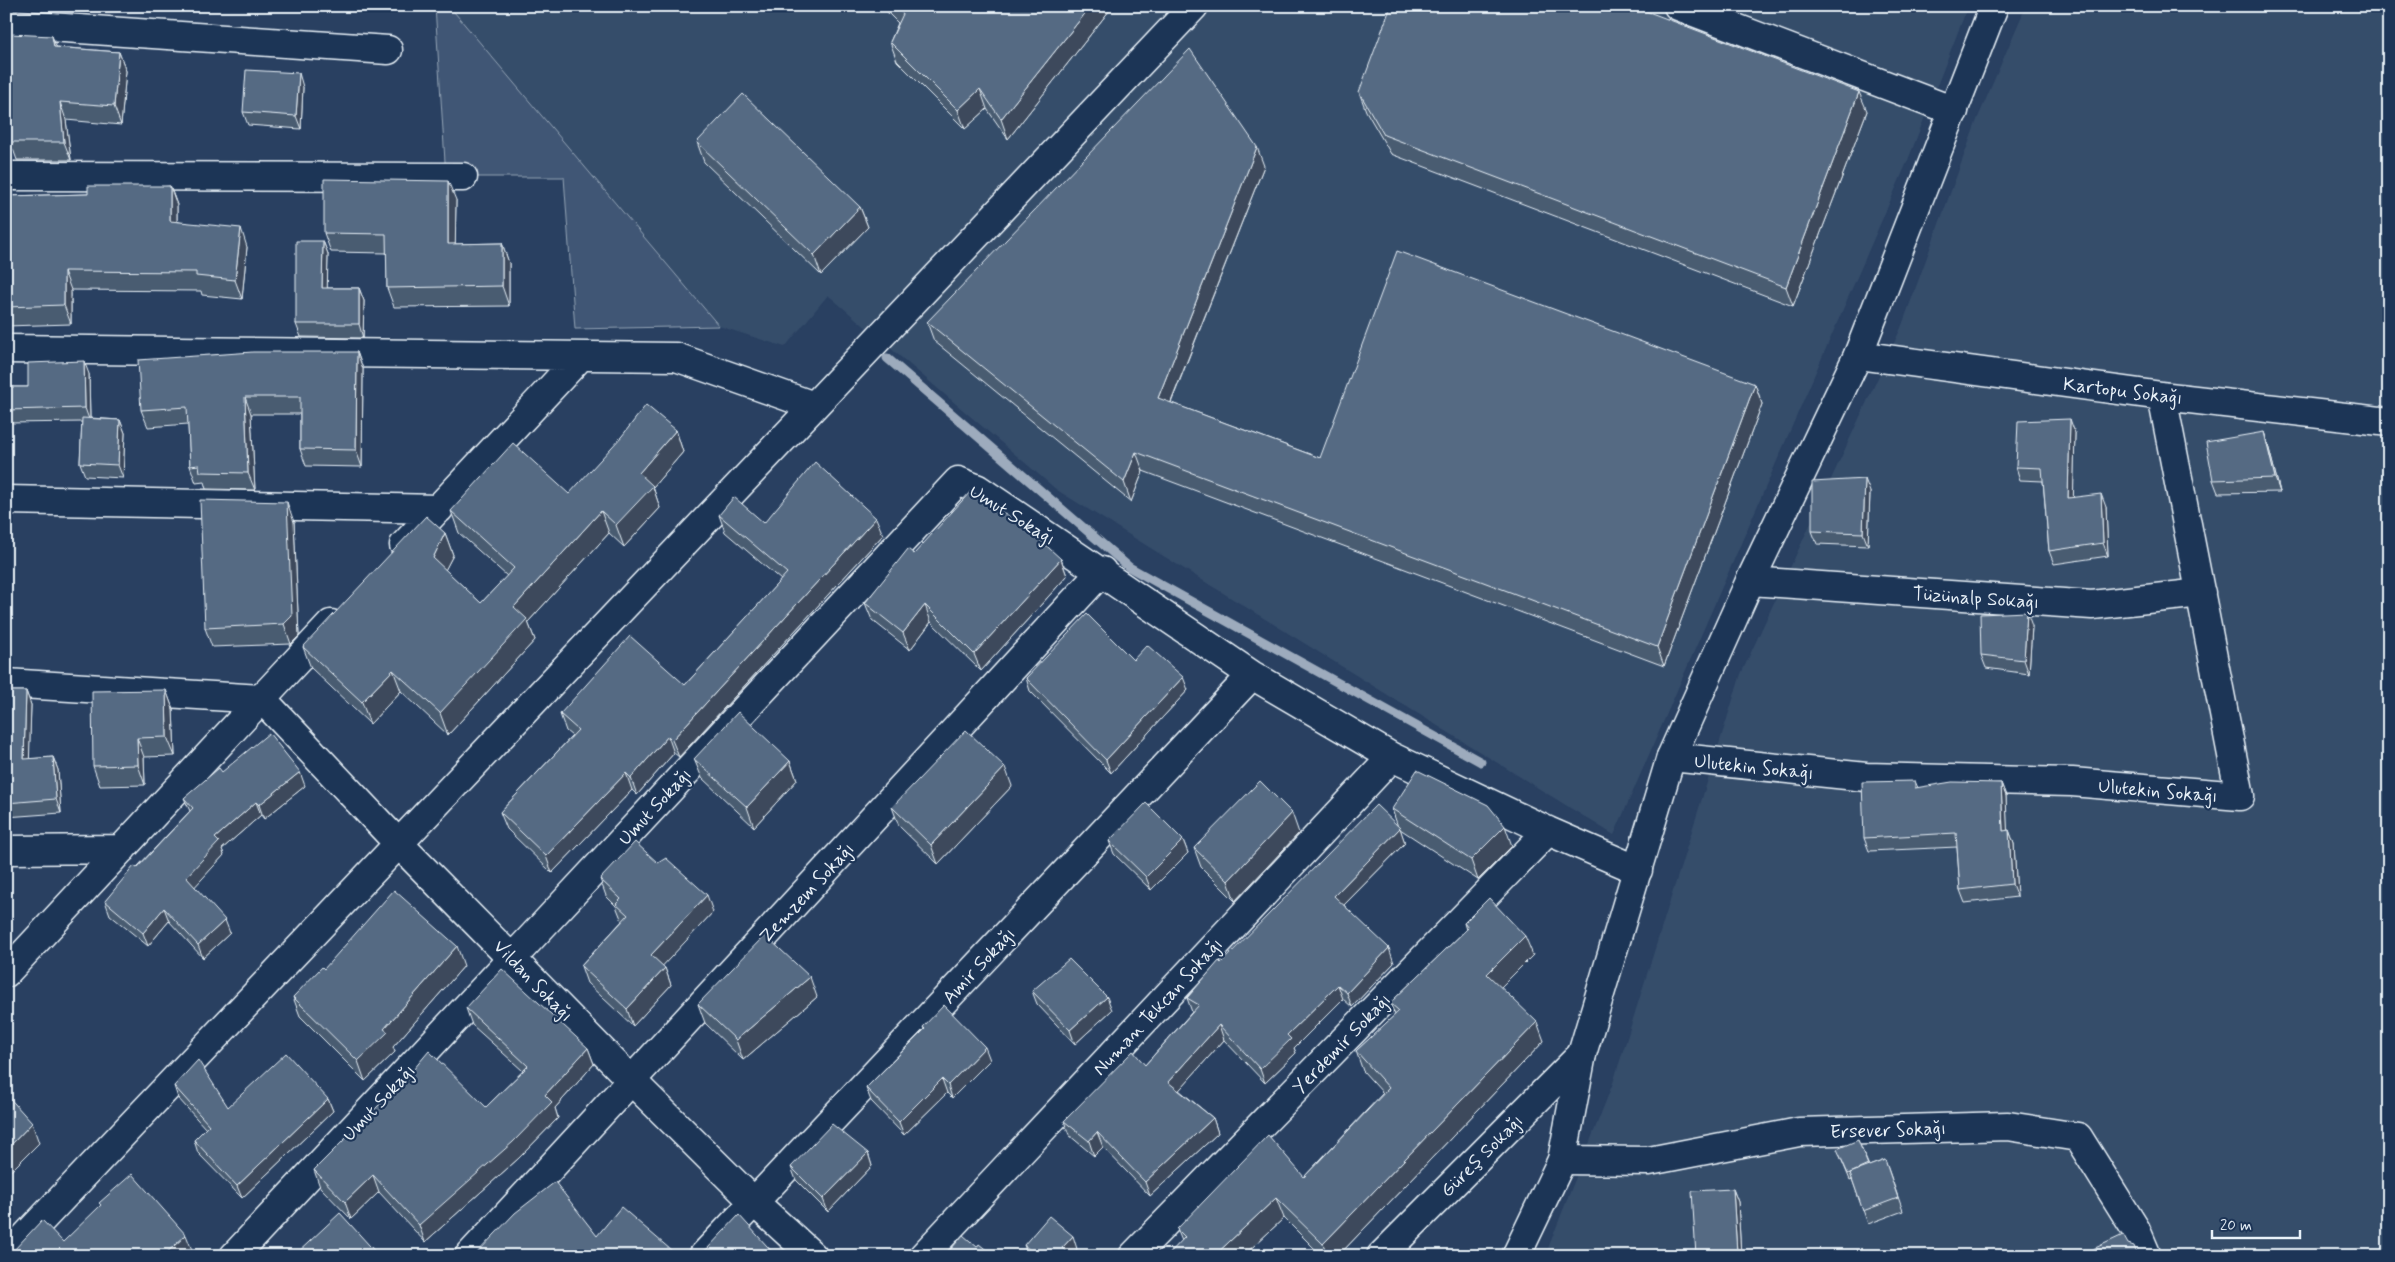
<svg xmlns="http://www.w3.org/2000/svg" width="2395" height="1262" font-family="Mynerve,sans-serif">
	<rect width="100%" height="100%" fill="#294061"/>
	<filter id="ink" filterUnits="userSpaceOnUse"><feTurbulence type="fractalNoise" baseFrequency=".02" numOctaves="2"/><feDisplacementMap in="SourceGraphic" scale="10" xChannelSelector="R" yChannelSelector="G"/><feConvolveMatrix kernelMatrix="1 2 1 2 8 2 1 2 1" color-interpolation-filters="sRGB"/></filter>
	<g filter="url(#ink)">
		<path fill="#364d6b" d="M449,6H1968L1908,160L1614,835L1057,490L828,295L785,347L719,326Z
			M2026,6H2389V1256H1545L1613,1083L1741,674L1901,328L1977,120Z"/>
		<path fill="#415774" stroke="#94a4b6" d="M435,6H449L719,326L575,329L564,177H446Z"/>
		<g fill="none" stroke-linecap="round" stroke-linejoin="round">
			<path stroke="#9dabbd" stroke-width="9" d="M887,358L1129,567L1481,762"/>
			<defs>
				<path id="minor" d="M1678,6L1954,111
					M6,24L388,50
					M6,176L463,177
					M6,349L676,357L814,406
					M1858,355L2162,396L2389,422
					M6,500L439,509
					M404,545L580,357
					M1750,581L2092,605L2201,593
					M6,683L262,699L398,843L631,1080L754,1202L813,1256
					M1671,757L1866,777L2072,782L2240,796L2162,396
					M6,850L122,849
					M6,973L331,624
					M1562,1160L1649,1161L1799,1132L2008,1126L2078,1137L2136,1230L2147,1256
					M7,1256L1194,6
					M234,1256L958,481L978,489L1252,675L1392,757L1548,831L1638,870
					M469,1256L1102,571
					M703,1256L1252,675
					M923,1256L1392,757
					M1133,1256L1548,831
					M1381,1256L1582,1054"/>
				<path id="tertiary" d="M1516,1256L1562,1160L1582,1054L1671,757L1750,581L1858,355L1994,6"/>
			</defs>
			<use href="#minor" stroke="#e8f1f8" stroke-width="31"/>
			<use href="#tertiary" stroke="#e8f1f8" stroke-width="31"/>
			<use href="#minor" stroke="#1d3557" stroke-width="28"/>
			<use href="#tertiary" stroke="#1d3557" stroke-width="28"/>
		</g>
		<path fill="#495b71" stroke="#e8f1f8" d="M881,6H1113L1008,139L987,109L965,129L897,61L890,42L898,23Z
			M52,36L56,47L119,52L126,71L121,125L66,120L71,160H17L13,149H6V43Z
			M303,87L301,129L248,125L243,112Z
			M1359,92L1867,111L1793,306L1391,154L1366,111Z
			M697,142L860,207L868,227L821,275L704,162Z
			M1264,166L1171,403L1320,458L1755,384L1762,404L1664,666L1143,471L1131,502L934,341L927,322Z
			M170,186L177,205V221L247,247L242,299L202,295L201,291L71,290V324L6,326V196L88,194Z
			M456,200L455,244L502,243L509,263V306L394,307L387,288V253L331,252L324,233Z
			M323,241L328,254L327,288H359L364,301L363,338L301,337L296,324Z
			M357,352L363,369L362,467L306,466L300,449V414H251L255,490L206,489L204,482L196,483L190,466L188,424L148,427L141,410Z
			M89,374L90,418L120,420L125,433L123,478L85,476L80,463L82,422L8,423V459H6V387H28Z
			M676,430L683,452L653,487L660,508L624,547L609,533L528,622L535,640L448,735L401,691L370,724L311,668L303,647L445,533L453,555L445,570L481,603L507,576L459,533L451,511L569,494Z
			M2264,432L2268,445L2280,492L2218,493L2213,480Z
			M2075,433L2073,498L2106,507L2108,556L2054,564L2049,551L2043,481L2020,480L2016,467Z
			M1870,492L1868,546L1817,544L1812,531Z
			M719,515L764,523L883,535L679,757L674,753L637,795L632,790L552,873L507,829L500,812L572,736L566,731L560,714L685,685L781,580L725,532Z
			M294,522L299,636L291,644L212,647L205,628Z
			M914,554L1061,559L1067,576L981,671L931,622L910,650L872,620L865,603Z
			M2032,626L2029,674L1986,668L1981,655Z
			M1133,660L1188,690L1111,773L1030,691L1026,678Z
			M166,690L173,709L175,756L144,757L145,785L100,786L93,766Z
			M6,691H26L31,705L29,759L53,757L58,770L61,813L6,817Z
			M694,759L790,761L797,780L754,827L702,778Z
			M222,772L305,786L264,819L261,815L222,849L224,855L194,887L230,933L203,958L169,921L148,946L110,915L105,901L190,811L184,798Z
			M1915,781L1918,788L2001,783L2006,796L2007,831L2009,830L2014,844L2017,897L1965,903L1960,890L1957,847L1869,851L1864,838Z
			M1012,786L938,864L899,826L892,807Z
			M1392,809L1512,846L1478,880L1400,829L1405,843L1344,905L1394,963L1352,1007L1343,999L1294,1048L1296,1053L1265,1083L1224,1040L1179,1090L1213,1118L1218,1133L1150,1196L1103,1147L1094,1156L1069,1135L1064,1121L1145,1065L1192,1012L1187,998L1221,963L1398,827Z
			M1299,833L1235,901L1201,867L1194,848Z
			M1183,840L1188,853L1151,890L1114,854L1109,841Z
			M600,879L713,912L662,966L665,968L671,985L633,1026L587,983L581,966L622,921L616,906L606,896Z
			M1464,923L1533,955L1500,987L1544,1041L1338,1256H1322L1284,1218L1243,1256H1167L1182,1241L1177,1229L1304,1177L1383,1093L1363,1071L1356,1051L1395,1015L1390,1003L1466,930Z
			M464,966L393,1047L395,1052L365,1081L300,1016L293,997Z
			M1032,991L1112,1010L1075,1044L1037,1004Z
			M817,997L743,1060L705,1023L698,1004Z
			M466,1008L588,1048L594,1064L555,1108L558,1118L519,1158L425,1242L379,1192L351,1219L320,1187L314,1170L486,1107L523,1071L472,1025Z
			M923,1027L990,1060L952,1098L947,1093L904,1135L871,1101L866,1088L924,1029Z
			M174,1086L228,1107L328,1099L333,1111L242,1198L198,1153L194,1140L206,1129L178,1098Z
			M1858,1140L1869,1166L1885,1160L1903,1211L1868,1224L1852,1179L1850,1180L1840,1156Z
			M868,1153L872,1166L828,1212L796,1180L791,1167Z
			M1733,1189L1738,1202L1741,1256H1696Z
			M1024,1245L1077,1249L1072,1256H1028Z"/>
		<path fill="#3c4a5c" stroke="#e8f1f8" d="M1091,6H1113L1008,139L1001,119Z
			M52,36L59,54L54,47Z
			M119,52L126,71L121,125L114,106Z
			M299,73L303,87L301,129L296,116Z
			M980,89L987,109L965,129L958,110Z
			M1859,92L1867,111L1793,306L1786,287Z
			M60,102L66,120L71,160L64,142Z
			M1257,147L1264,166L1165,417L1158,398Z
			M448,181L456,200L455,263L448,244Z
			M170,186L177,205V239L170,221Z
			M860,207L868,227L821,275L814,255Z
			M241,228L247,247L242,299L235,280Z
			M323,241L328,254L327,301L322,288Z
			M502,243L509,263V306L502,286Z
			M64,271L71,290V324L64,305Z
			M359,288L364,301L363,338L359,324Z
			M357,352L363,369L362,467L356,450Z
			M84,361L89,374L90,422L85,408Z
			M1755,384L1762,404L1664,666L1657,647Z
			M245,397L251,414L255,490L248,473Z
			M6,419L8,423V459L6,453Z
			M2070,419L2075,433L2073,511L2068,498Z
			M120,420L125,433L123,478L118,465Z
			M676,430L683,452L653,487L660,508L624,547L616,525L639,473Z
			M2264,432L2268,445L2280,492L2275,478Z
			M1136,452L1143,471L1131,502L1124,482Z
			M1865,479L1870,492L1868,546L1863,533Z
			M2101,494L2106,507L2108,556L2103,543Z
			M287,502L294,522L299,636L291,644L284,624Z
			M601,511L609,533L528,622L535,640L448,735L440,713L514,607Z
			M876,518L883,535L679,757L672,740Z
			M445,533L453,555L440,580L433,558Z
			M1061,559L1067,576L981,671L974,654Z
			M925,605L931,622L910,650L903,633Z
			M2027,612L2032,626L2029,674L2024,660Z
			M393,670L401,691L370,724L362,702Z
			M1183,677L1188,690L1111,773L1106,760Z
			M166,690L173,709L175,756L167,737Z
			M26,691L31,705L29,772L24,759Z
			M668,736L674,753L637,795L631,778Z
			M137,738L144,757L145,785L138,765Z
			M53,757L58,770L61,813L56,799Z
			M790,761L797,780L754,827L747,807Z
			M1005,767L1012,786L938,864L931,845Z
			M300,772L305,786L264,819L259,805Z
			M626,773L632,790L552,873L546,856Z
			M2001,783L2006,796L2008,844L2003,831Z
			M256,802L261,815L222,849L224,855L191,891L186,877L215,838Z
			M1292,813L1299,833L1235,901L1228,881Z
			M1505,826L1512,846L1478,880L1471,860Z
			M1400,828L1405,843L1339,910L1334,896Z
			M2009,830L2014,844L2017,897L2012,884Z
			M1183,840L1188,853L1151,890L1146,877Z
			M707,895L713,912L657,972L651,955Z
			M164,908L169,921L148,946L143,933Z
			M225,920L230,933L203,958L198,945Z
			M1525,936L1533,955L1494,994L1487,974Z
			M457,946L464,966L393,1047L395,1052L365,1081L358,1061L384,1029Z
			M1389,948L1394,963L1352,1007L1347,993Z
			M665,968L671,985L633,1026L627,1009Z
			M810,977L817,997L743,1060L736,1040Z
			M1338,985L1343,999L1294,1048L1296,1053L1265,1083L1260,1069L1287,1035Z
			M1107,997L1112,1010L1075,1044L1070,1030Z
			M1537,1022L1544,1041L1338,1256H1328L1323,1244Z
			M1219,1025L1224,1040L1174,1096L1168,1082Z
			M985,1047L990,1060L952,1098L948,1085Z
			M588,1048L594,1064L555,1108L558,1118L519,1158L425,1242L419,1225L545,1095Z
			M942,1079L947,1093L904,1135L899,1122Z
			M328,1099L333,1111L242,1198L237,1186Z
			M1213,1118L1218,1133L1150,1196L1145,1182Z
			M32,1123L39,1143L6,1176V1150Z
			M1097,1132L1103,1147L1094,1156L1089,1141Z
			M868,1153L872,1166L828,1212L823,1199Z
			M373,1175L379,1192L351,1219L345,1202Z
			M1733,1189L1738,1202L1741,1256H1738L1737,1253Z
			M1276,1198L1284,1218L1243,1256H1214Z
			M186,1235L192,1250L186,1256H163Z
			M1073,1236L1077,1249L1072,1256H1065L1062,1248Z"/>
		<path fill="#556a83" stroke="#e8f1f8" d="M894,6H1091L1001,119L980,89L958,110L890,42L903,14Z
			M1391,6H1633L1859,92L1786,287L1384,135L1359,92Z
			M10,34L52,36L54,47L119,52L114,106L60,102L64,142H10V131H6V43H10Z
			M1190,49L1257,147L1158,398L1320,458L1397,251L1755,384L1657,647L1136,452L1124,482L927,322Z
			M246,70L299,73L296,116L243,112Z
			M743,94L860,207L814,255L697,142Z
			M324,179L448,181V244L502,243V286L387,288L386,234L324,233Z
			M88,186H170V221L241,228L235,280L196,276V272L64,271V305L6,307V196L88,194Z
			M296,241H323L322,288H359V324H296Z
			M253,352H357L356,450L300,449V397H245L248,473L200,472L199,465L190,466L187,407L141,410L138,360Z
			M84,361L85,408L6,410V387H28V363Z
			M646,405L676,430L639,473L653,486L616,525L601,511L514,607L527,619L440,713L393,670L362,702L303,647L426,516L445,533L433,558L481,603L514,568L451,511L513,443L569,494L622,436Z
			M82,418L120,420L118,465L80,463Z
			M2070,419L2068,498L2101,494L2103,543L2049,551L2042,468L2016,467L2018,421Z
			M2264,432L2275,478L2213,480L2206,442Z
			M815,462L876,518L672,740L668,736L631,778L626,773L546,856L500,812L578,730L560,714L630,636L685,685L787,573L719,515L734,497L764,523Z
			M1865,479L1863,533L1812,531V482Z
			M971,491L1027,528L1061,559L974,654L925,605L903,633L865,603L908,549L914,554Z
			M200,500L287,502L292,616L284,624L205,628Z
			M2027,612L2024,660L1981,655L1980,614Z
			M1087,614L1133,660L1147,645L1183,677L1106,760L1026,678Z
			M166,690L167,737L137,738L138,765L93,766L92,691Z
			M6,691H26L24,759L53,757L56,799L6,803Z
			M738,712L790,761L747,807L694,759Z
			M966,730L1005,767L931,845L892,807Z
			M269,733L300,772L259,805L256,802L215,838L219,842L186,877L225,920L198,945L164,908L143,933L105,901L134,866L137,868L193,808L184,798L219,768L222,772Z
			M1417,770L1488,805L1505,826L1471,860L1392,809Z
			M1260,781L1292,813L1228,881L1194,848Z
			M1915,781V788L1952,782L2001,783L2003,831L2009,830L2012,884L1960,890L1956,833L1864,838L1862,782Z
			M1146,803L1183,840L1146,877L1109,841Z
			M1376,805L1400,828L1334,896L1389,948L1347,993L1338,985L1287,1035L1291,1039L1260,1069L1219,1025L1168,1082L1213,1118L1145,1182L1097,1132L1089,1141L1064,1121L1133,1051L1145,1065L1199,1005L1187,998L1219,961L1221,963Z
			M635,842L658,863L666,858L707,895L651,955L665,968L627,1009L581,966L628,915L616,904L621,899L600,879Z
			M394,890L457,946L384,1029L388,1032L358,1061L293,997L322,967L324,969Z
			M1489,898L1525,936L1487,974L1537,1022L1323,1244L1276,1198L1214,1256H1167L1185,1237L1177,1229L1268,1135L1304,1177L1389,1088L1356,1051L1399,1011L1390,1003L1468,928L1464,923Z
			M765,935L810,977L736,1040L698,1004Z
			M1069,959L1107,997L1070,1030L1032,991Z
			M502,969L588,1048L545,1095L552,1102L513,1142L419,1225L373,1175L345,1202L314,1170L408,1076L429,1051L486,1107L528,1066L466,1008Z
			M944,1005L985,1047L948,1085L942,1079L899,1122L866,1088L925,1029L923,1027Z
			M286,1053L328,1099L237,1186L194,1140L209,1125L174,1086L198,1060L228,1107Z
			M6,1094L32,1123L6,1150Z
			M832,1124L868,1153L823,1199L791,1167Z
			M1858,1140L1868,1165L1848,1174L1837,1149Z
			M1885,1160L1898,1198L1863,1211L1850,1173Z
			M132,1174L186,1235L163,1256H6V1254L13,1251L42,1220L63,1242L101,1205L99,1203Z
			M555,1182L597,1236L621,1207L678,1256H474L515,1213Z
			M1733,1189L1737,1253L1696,1256L1692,1191Z
			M340,1213L379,1256H294Z
			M739,1215L776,1256H686L690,1252L700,1253L707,1249Z
			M1049,1216L1073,1236L1062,1248L1071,1256H1037L1024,1245Z
			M963,1235L977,1247L979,1244L994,1256H945Z
			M2123,1235L2128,1244L2134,1246L2138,1256H2078Z"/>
	</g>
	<g text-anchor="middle" stroke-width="4.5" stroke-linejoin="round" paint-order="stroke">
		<g font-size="19" fill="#e8f1f8" stroke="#1d3557">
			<text transform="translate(2123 390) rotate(7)" y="7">Kartopu Sokağı</text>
			<text transform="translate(1013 514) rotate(32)" y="7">Umut Sokağı</text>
			<text transform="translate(1976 597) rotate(4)" y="7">Tüzünalp Sokağı</text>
			<text transform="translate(1754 766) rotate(6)" y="7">Ulutekin Sokağı</text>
			<text transform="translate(2158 790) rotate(5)" y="7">Ulutekin Sokağı</text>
			<text transform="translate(654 806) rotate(-47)" y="7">Umut Sokağı</text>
			<text transform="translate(806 892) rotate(-47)" y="7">Zemzem Sokağı</text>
			<text transform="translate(978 965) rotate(-47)" y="7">Amir Sokağı</text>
			<text transform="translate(534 980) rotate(46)" y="7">Vildan Sokağı</text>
			<text transform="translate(1157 1006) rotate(-47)" y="7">Numan Tekcan Sokağı</text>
			<text transform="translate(1341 1043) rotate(-46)" y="7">Yerdemir Sokağı</text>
			<text transform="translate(378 1102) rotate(-47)" y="7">Umut Sokağı</text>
			<text transform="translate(1888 1129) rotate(-2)" y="7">Ersever Sokağı</text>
			<text transform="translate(1481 1155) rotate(-45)" y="7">Güreş Sokağı</text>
		</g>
	</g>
	<rect width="2395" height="1262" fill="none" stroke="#1d3557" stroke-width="25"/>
	<rect x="12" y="12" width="2370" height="1237" fill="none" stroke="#e8f1f8" stroke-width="2" filter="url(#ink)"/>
	<path d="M2212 1230v8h88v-8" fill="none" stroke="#e8f1f8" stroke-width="2.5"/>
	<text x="2220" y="1230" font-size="15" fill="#e8f1f8" stroke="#1d3557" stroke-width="4" paint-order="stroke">20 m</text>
</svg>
